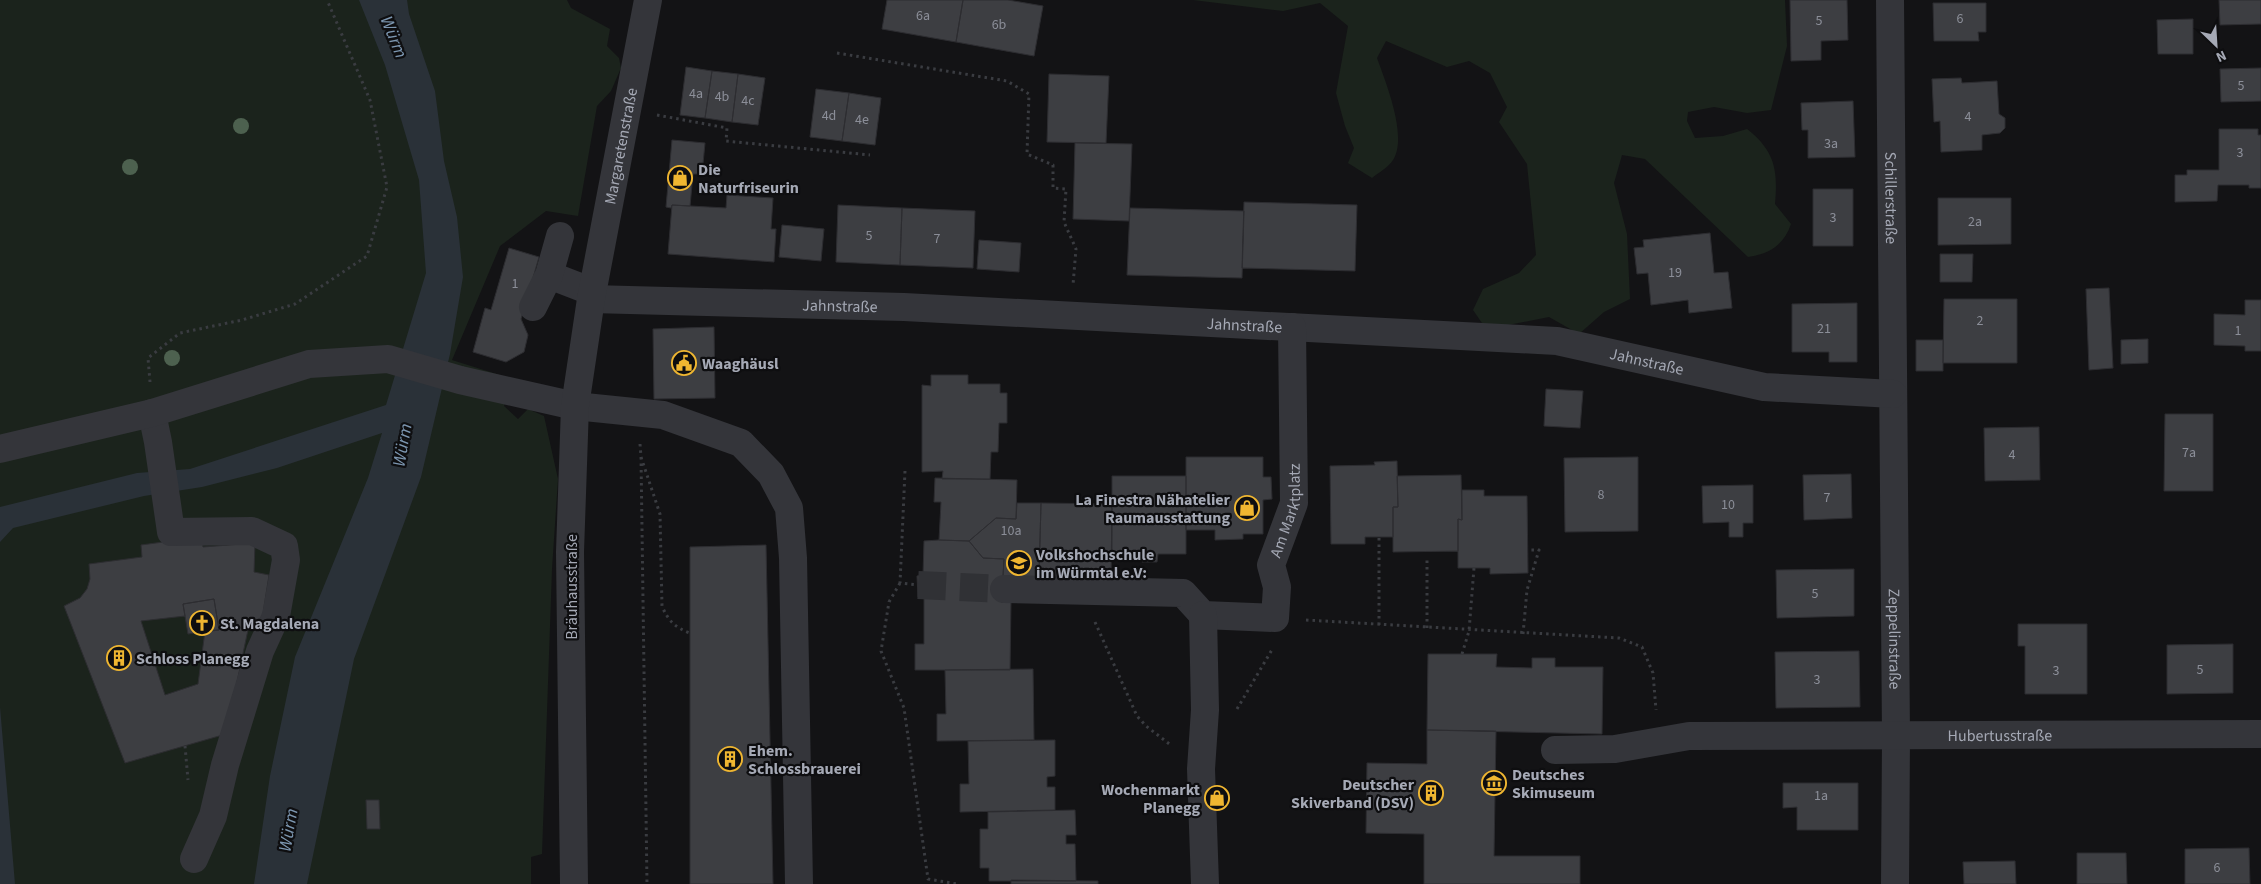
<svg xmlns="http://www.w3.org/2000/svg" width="2261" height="884" font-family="'Source Sans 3',sans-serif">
	<rect width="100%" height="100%" fill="#131315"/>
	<path fill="#1b231c" d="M0,0H567L571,8L610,29L607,46L619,58L621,68L611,91L597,106L578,216L546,211L500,246L452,360L512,379L504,406L518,419L528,409L544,416L558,479L552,569L542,854L531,857V884H0Z
		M1193,0H1785L1787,46L1771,110L1747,113L1714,107L1688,112L1687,121L1695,138L1723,136L1747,129C1775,151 1778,170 1775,204L1791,224C1784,245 1769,254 1748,257L1645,159L1622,155L1614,183L1627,234L1630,299L1604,312L1579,334L1549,317L1508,325L1484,326L1473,310L1483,289L1519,273L1536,255L1527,164L1499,122L1507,107L1490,73L1469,61L1447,67L1386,41L1377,58C1386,83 1408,137 1393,160C1389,167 1378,173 1372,178L1348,163L1354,148L1345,126L1336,93L1348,26L1320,3L1283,11Z"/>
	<path fill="#2a3138" d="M359,0H407L409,14L435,91L444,161L457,217L463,277L450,354L421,477L354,659L307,884H254L270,776L295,657L368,478L382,433L277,468L202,487L144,496L13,528L0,542V507L137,473L190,469L386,405L426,273L419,180L385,65Z
		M0,707L15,884H0Z"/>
	<path fill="#3d3e42" stroke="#2d2d31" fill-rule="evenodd" d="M887,0H963L956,42L882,29Z
		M963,0H1008L1043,6L1034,56L956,42Z
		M1790,0H1847L1848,40L1821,41V60L1791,61Z
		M2219,0H2261V24L2220,25Z
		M1933,3H1986V32H1978L1979,41H1934Z
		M2193,19V54H2158L2157,20Z
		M686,67L712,71L705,118L680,115Z
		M2261,68V101L2221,102L2220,69Z
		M712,71L738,74L732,122L705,118Z
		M738,74L765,78L758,125L732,122Z
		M1049,74L1109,76L1106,143L1047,142Z
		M1961,78L1962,83L1997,81L1999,114L2005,118V128L2000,133L1982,135V150L1941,152L1940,121L1934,122L1932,79Z
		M816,89L849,93L842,141L810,137Z
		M849,93L881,98L875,145L842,141Z
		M1853,101L1855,157L1808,158V130H1802L1801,103Z
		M2219,129H2258V135H2261V188H2249V185H2218L2217,201L2175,202V175H2187V170H2219Z
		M672,140L705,143L702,174H693L690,206L672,205L671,208L666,207Z
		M1075,143L1132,144L1129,221L1073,219Z
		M1813,189H1853V246H1813Z
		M727,195L773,198L771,229H776L774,262L668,254L672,205L726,208Z
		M1938,198H2011V244L1938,245Z
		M1244,202L1357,205L1355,271L1242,268Z
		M838,205L902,208L900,265L836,262Z
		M902,208L975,211L973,268L900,265Z
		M1130,208L1244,211L1242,278L1127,275Z
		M782,225L824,229L821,261L779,257Z
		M1710,233L1714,273L1728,272L1732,308L1689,313L1688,300L1651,305L1648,273L1637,274L1634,248L1644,247L1643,240Z
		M979,240L1021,243L1019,272L977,269Z
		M509,248L539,257L521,319L528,335L524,352L506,362L473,352L485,308L491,310Z
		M1940,254H1973L1972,282H1940Z
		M2109,288L2113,368L2089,370L2086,289Z
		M1944,299H2017V363H1943Z
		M2245,300H2261V351H2245V346L2214,345V314L2245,315Z
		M1857,303V362H1829V352H1792V304Z
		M714,327L715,398L654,399L653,329Z
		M2148,339V363L2121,364V340Z
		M1916,340H1943V371H1916Z
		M931,375H968V384H1000V393H1007V423H999L998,452H991L990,479H942L943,471L922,472V385L931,386Z
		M1546,389L1583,391L1580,428L1544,426Z
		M2165,414H2213V491H2164Z
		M2039,427L2040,480L1985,481L1984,428Z
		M1186,457H1263V477H1271L1272,499L1263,500V534H1243V539L1215,540V530H1186Z
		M1638,457V531L1565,532L1564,458Z
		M1397,461L1398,507H1393V537H1365V544H1331L1330,466L1375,465L1374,462Z
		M1851,474L1852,518L1804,520L1803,475Z
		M1461,475L1462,520L1458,519V551L1393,552V507H1398L1397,476Z
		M1112,476H1186V554H1158L1157,562H1142V554H1112Z
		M935,478L1017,480L1016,519L996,518L969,541L939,540L941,502H934Z
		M1753,485V523H1743V537H1729V522L1703,523L1702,486Z
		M1462,490H1484V496H1527L1528,573L1490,574V568H1458V519L1462,520Z
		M1017,503H1041L1039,577L1003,576L1004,559L983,558L969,541L996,518L1016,519Z
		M1041,503L1112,504L1111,577H1086V582L1039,577Z
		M201,537L203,547L255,543L254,572L269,575L261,626L249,625L226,734L125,763L64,606L80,598L87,589L90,579L89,564L142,557L141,545ZM214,599L219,630L205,631L198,684L165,695L141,621L185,616L183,604Z
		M939,540L969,541L983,558L1004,559L1003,576L1011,600L1010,670H915V644H924V597H918L917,576L923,575L924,541Z
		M766,545L773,884H690V547Z
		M1854,569V616L1777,618L1776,570Z
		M214,599L219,630L188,634L183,604Z
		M2018,624H2087V694H2025V646H2018Z
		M2233,644V693L2167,694V645Z
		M1859,651L1860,707L1776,708L1775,652Z
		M1428,654H1497L1496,667L1532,668V658H1555V667H1603L1602,734L1427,730Z
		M1033,669L1034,740L937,741V714H946L945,670Z
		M1427,730L1496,731L1494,856H1580V884H1424V834L1366,833L1367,763L1427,764Z
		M1055,740V776L1047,777V787H1055V810L960,812V784H969L968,741Z
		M1783,783H1858V830H1797V807L1783,808Z
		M366,800H379L380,829H367Z
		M1075,810L1076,835H1066V844H1075L1076,881H989V868H980V829H988V812Z
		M2249,848L2250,884H2185V849Z
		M2077,853H2126L2127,884H2077Z
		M2015,861L2016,884H1964L1963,862Z
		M1011,880L1098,881V884H1011Z"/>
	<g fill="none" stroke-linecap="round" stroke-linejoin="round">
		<path stroke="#303135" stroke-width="28" stroke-dasharray="28 14" stroke-linecap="butt" d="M918,585L1004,589"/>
		<path stroke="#3a3c41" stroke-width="3" stroke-dasharray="2.5 4" stroke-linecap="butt" d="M837,53L1007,81L1029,94L1027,154L1053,165V188L1066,189L1064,222L1076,249L1073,285
			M657,115L727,128L726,141L870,155
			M150,382L148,358L180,333L242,320L295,304L367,256L387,187L370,100L327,0
			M640,444L641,457L660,514L662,606C668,621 676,628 690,633
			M641,457L647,884
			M905,471L900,583L918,585
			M900,583L889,602L881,651L904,708L928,879L957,884
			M1306,620L1619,638L1642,647L1653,673L1656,710
			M1095,622L1137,716L1146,726L1172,746
			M1379,625V537
			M1427,628V560
			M1523,634L1527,590L1539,550H1528
			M1462,654L1469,631L1474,568
			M1237,709L1273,648
			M185,746L188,780"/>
		<g stroke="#34353a" stroke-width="28">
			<path id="s1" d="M1890,0L1896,737L1895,884"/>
			<path d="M549,275L593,292"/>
			<path id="s2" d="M591,299L904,307L1557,341L1764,387L1893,394"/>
			<path d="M533,307L549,275L560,236"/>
			<path d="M152,413L158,442L171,532L252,531L284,546L286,560L276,616L260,651L225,765L213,816L194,859"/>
			<path d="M0,449L152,413L309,364L388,359L460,380L575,406L663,415L741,443L771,474L789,508L793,558L799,884"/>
			<path id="s3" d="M1004,589L1183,593L1203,615L1275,618L1277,587L1271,565L1294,503L1292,327"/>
			<path d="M1203,615L1205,710L1201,769L1205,884"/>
			<path id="s4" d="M1555,750L1615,749L1689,736L2261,734"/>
			<path id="s5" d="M574,884L570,552L575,406L591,299L648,0"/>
		</g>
	</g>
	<g fill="#4d614f">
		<circle cx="241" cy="126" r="8"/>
		<circle cx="130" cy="167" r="8"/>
		<circle cx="172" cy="358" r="8"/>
	</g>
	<defs>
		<symbol id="shop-ring" viewBox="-11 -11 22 22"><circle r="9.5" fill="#0e0e10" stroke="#efb631" stroke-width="1.5"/><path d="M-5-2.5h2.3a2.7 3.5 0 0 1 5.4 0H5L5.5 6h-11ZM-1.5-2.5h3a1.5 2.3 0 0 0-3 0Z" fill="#efb631"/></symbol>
		<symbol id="civic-ring" viewBox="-11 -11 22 22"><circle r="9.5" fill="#0e0e10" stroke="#efb631" stroke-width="1.5"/><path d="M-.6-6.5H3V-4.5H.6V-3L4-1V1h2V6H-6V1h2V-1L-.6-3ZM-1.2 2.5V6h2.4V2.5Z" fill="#efb631"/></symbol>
		<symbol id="university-ring" viewBox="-11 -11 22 22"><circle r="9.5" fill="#0e0e10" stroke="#efb631" stroke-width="1.5"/><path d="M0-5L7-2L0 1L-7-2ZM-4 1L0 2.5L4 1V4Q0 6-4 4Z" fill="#efb631"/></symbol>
		<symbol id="church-ring" viewBox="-11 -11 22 22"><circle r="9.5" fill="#0e0e10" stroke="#efb631" stroke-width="1.5"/><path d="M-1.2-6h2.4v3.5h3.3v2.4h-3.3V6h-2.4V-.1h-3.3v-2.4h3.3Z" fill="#efb631"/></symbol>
		<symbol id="building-ring" viewBox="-11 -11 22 22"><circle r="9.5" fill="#0e0e10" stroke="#efb631" stroke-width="1.5"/><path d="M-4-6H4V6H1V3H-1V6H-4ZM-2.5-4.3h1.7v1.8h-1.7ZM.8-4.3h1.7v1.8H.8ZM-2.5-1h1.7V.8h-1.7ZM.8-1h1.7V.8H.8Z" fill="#efb631"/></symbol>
		<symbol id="museum-ring" viewBox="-11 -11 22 22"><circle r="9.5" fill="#0e0e10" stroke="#efb631" stroke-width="1.5"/><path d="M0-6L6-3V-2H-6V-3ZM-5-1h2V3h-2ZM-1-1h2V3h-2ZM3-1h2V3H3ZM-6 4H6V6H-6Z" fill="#efb631"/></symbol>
	</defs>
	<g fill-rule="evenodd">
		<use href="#shop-ring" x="666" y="164" width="28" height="28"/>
		<use href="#civic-ring" x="670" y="349" width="28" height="28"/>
		<use href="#shop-ring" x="1233" y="494" width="28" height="28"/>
		<use href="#university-ring" x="1005" y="549" width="28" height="28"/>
		<use href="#church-ring" x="188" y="609" width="28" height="28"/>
		<use href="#building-ring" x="105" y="644" width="28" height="28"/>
		<use href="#building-ring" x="716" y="745" width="28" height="28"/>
		<use href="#museum-ring" x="1480" y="769" width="28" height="28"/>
		<use href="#building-ring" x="1417" y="779" width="28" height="28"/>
		<use href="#shop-ring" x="1203" y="784" width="28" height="28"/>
	</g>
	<g text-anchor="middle" stroke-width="4.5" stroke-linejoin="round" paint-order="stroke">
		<g font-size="14" fill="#8b8e98">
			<text x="923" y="20">6a</text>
			<text x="1960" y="23">6</text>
			<text x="1819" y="25">5</text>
			<text x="999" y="29">6b</text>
			<text x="2241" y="90">5</text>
			<text x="696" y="98">4a</text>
			<text x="722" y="101">4b</text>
			<text x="748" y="105">4c</text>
			<text x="829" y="120">4d</text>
			<text x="1968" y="121">4</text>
			<text x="862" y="124">4e</text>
			<text x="1831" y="148">3a</text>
			<text x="2240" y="157">3</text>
			<text x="1833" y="222">3</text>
			<text x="1975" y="226">2a</text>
			<text x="869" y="240">5</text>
			<text x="937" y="243">7</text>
			<text x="1675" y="277">19</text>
			<text x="515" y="288">1</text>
			<text x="1980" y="325">2</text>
			<text x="1824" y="333">21</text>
			<text x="2238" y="335">1</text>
			<text x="2189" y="457">7a</text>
			<text x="2012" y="459">4</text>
			<text x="1601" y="499">8</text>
			<text x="1827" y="502">7</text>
			<text x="1728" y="509">10</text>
			<text x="1011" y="535">10a</text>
			<text x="1815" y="598">5</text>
			<text x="2200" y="674">5</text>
			<text x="2056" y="675">3</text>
			<text x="1817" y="684">3</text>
			<text x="1821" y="800">1a</text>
			<text x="2217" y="872">6</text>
		</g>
		<g font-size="16" fill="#a5a9b5" stroke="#0e0e10">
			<text dy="6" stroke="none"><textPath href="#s5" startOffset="742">Margaretenstraße</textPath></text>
			<text dy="6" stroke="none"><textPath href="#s1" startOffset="198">Schillerstraße</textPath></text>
			<text dy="6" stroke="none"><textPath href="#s2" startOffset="249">Jahnstraße</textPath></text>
			<text dy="6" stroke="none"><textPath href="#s2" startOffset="654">Jahnstraße</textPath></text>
			<text dy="6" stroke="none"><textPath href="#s2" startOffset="1059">Jahnstraße</textPath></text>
			<text dy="6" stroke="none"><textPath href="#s3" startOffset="392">Am Marktplatz</textPath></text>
			<text transform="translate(571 587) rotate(-90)" y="6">Bräuhausstraße</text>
			<text dy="6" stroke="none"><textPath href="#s1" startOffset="639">Zeppelinstraße</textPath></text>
			<text dy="6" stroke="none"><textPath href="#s4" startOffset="446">Hubertusstraße</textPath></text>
		</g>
		<g font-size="16" font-weight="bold" fill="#a5a9b5" stroke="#0e0e10" text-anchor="start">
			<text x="698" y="175">Die<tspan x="698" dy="18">Naturfriseurin</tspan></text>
			<text x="702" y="369">Waaghäusl</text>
			<text x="1230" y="505" text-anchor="end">La Finestra Nähatelier<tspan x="1230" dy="18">Raumausstattung</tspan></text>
			<text x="1036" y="560">Volkshochschule<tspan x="1036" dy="18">im Würmtal e.V:</tspan></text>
			<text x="220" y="629">St. Magdalena</text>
			<text x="136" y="664">Schloss Planegg</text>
			<text x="748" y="756">Ehem.<tspan x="748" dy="18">Schlossbrauerei</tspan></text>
			<text x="1512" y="780">Deutsches<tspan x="1512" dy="18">Skimuseum</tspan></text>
			<text x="1414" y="790" text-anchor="end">Deutscher<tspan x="1414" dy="18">Skiverband (DSV)</tspan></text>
			<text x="1200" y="795" text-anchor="end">Wochenmarkt<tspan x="1200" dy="18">Planegg</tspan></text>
		</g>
		<g font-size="18" font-style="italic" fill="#7c96b0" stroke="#0e0e10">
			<text transform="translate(394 37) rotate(68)" y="6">Würm</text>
			<text transform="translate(402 445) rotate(-80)" y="6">Würm</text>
			<text transform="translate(288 830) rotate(-80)" y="6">Würm</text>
		</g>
	</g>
	<g transform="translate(2216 45) rotate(155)" stroke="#0e0e10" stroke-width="4" paint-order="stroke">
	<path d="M0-4L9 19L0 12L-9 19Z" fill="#a5a9b5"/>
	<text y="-8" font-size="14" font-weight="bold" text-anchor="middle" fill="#a5a9b5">N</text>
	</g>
</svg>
